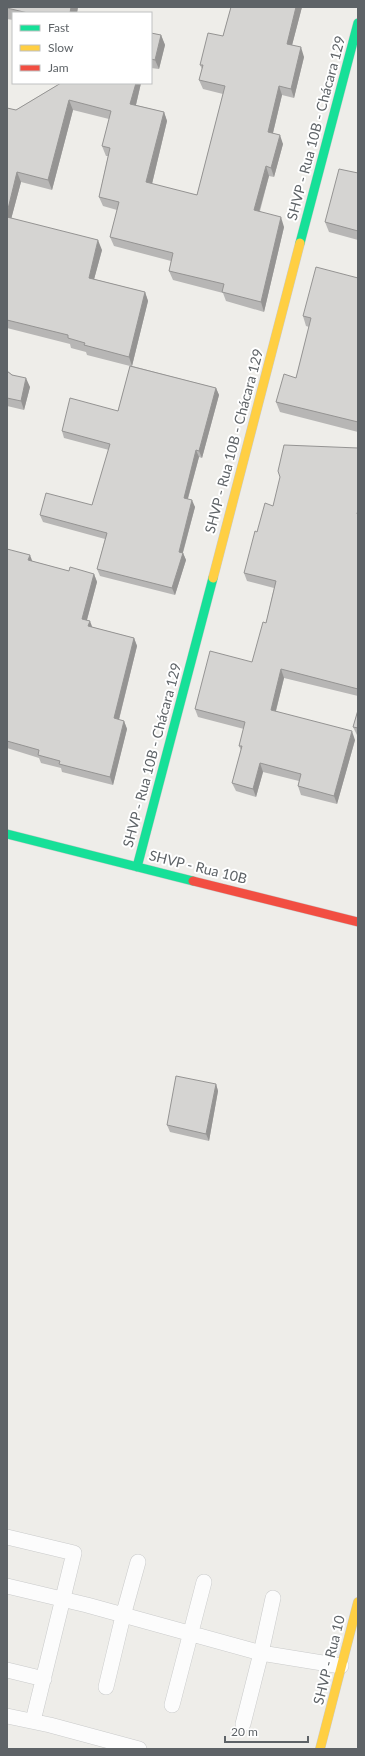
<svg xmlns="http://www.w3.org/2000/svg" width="365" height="1756" font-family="Lato,sans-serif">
	<rect width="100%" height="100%" fill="#eeede9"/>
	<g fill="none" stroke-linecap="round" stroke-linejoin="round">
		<defs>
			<path id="lane" d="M7,1537L74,1553L33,1721
				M7,1586L87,1605L261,1653L341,1666
				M7,1670L44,1679
				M106,1687L123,1616L138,1562
				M172,1705L204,1582
				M7,1716L50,1725L139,1749
				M243,1724L261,1653L273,1598"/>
			<path id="fast" d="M300,243L358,23
				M7,834L193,881
				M137,867L213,578"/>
			<path id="slow" d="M213,578L300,243
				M320,1749L358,1602"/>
			<path id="jam" d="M193,881L358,922"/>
		</defs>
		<use href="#lane" stroke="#cacbcb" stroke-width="16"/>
		<use href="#fast" stroke="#cacbca" stroke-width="10"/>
		<use href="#slow" stroke="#cacbca" stroke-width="10"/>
		<use href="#jam" stroke="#cacbca" stroke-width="10"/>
		<use href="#lane" stroke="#fcfcfc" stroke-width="15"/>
		<use href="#fast" stroke="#16e098" stroke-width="9"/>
		<use href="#slow" stroke="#ffcf43" stroke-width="9"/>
		<use href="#jam" stroke="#f24e42" stroke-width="9"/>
	</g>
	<path fill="#b7b6b5" d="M7,7H78L77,13H13V20L7,19Z
		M231,7H302L292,45L304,57L294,98L282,95L273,133L283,144L274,177L269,176L260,211L284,227L264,312L226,301L223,293L173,280L169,271L171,261L114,246L110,237L117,210L103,206L99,197L108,156H106L102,146L109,119L73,110L52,190L21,182L11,219L102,250L94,279L145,292L148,301L132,366L216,388L219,395L202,458L199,457L188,499L195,507L183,553L186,560L175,595L100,576L97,569L105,539L43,522L40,515L92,505L109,450L64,438L62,431L118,411L130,366L87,355L86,352L71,348L70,344L7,328V108L16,110L61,83H141L136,105L164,112L167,121L152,184L197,195L223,94L203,89L199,80L202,69L200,65L223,36Z
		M151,33L161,35L165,45L159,69L151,68Z
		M358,173V240L329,232L325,222Z
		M358,278V432L280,412L276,402L296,378L309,327L306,326L303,316Z
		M7,371L30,387L24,410L7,406Z
		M358,448V696L284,678L276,711L355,740L337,804L301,795L298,786L299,781L263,772L256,797L236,791L232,783L241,750L239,746L244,729L198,717L195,709L252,662L266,623L274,588L247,581L244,573L257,532L273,506Z
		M7,549L32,561L69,571L94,574L97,582L87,620L92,627L134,638L137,646L119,720L124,721L127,729L113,785L62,772L61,768L41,763L39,758L7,748Z
		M358,710V736L357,735L353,727Z
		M216,1084L218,1091L209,1141L170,1132L167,1125Z"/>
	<path fill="#959493" d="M71,7H78L77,13H70Z
		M296,7H302L290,53L287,44Z
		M161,35L165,45L159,69L155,60Z
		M301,47L304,57L294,98L291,89Z
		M136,83H141L134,113L130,104Z
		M279,86L282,95L271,141L268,132Z
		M69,100L73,110L52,190L48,180Z
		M164,112L167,121L150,192L146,182Z
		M280,135L283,144L274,177L271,168Z
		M266,166L269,176L257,219L254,210Z
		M17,172L21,182L9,227L7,220V213Z
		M281,217L284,227L264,312L261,302Z
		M98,240L102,250L92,287L89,278Z
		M145,292L148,301L132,366L129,357Z
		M26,378L30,387L24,410L21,401Z
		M216,388L219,395L202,458L199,451Z
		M196,450L199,457L186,505L184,498Z
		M192,500L195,507L181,559L179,552Z
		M183,553L186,560L175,595L172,588Z
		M30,555L33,563L28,560Z
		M94,574L97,582L85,627L82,619Z
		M90,621L93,629L88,626Z
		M134,638L137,646L117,727L114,718Z
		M281,669L284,678L274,718L271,710Z
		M124,721L127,729L113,785L110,777Z
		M352,731L355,740L337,804L334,796Z
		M260,763L263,772L256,797L253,789Z
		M216,1084L218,1091L209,1141L206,1134Z"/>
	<path fill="#d5d4d2" stroke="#959493" d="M7,7H71L70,13H28L7,8Z
		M231,7H296L287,44L301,47L291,89L279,86L268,132L280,135L271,168L266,166L254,210L281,217L261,302L222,292L224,284L169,271L173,253L110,237L119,202L99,197L110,148L102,146L111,111L69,100L48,180L17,172L7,213V108L16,110L61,83H136L130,104L164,112L146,182L197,195L225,86L199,80L203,65H200L208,33L223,36Z
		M151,33L161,35L155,60L151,59Z
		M339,169L358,173V231L325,222Z
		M7,217L98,240L89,278L145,292L129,357L84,345L85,343L68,338V335L7,320Z
		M316,267L358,278V422L276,402L284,374L296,378L311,318L303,316Z
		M130,366L216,388L199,451L196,450L184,498L192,500L179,552L183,553L172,588L97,569L107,533L40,515L46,493L92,505L110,444L62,431L70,398L118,411Z
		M7,371L12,375L26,378L21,401L7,398Z
		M284,445L358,448V510L357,514H358V689L281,669L271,710L352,731L334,796L298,786L301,774L260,763L253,789L232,783L242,746H239L245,722L195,709L210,651L252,662L263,622L266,623L276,581L244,573L255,531L257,532L265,503L273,506L280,477L278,471Z
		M7,549L30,555L28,560L69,571L70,567L94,574L82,619L90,621L88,626L134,638L114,718L124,721L110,777L59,764L60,761L38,755L39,750L7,741Z
		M358,710V728L353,727Z
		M176,1076L216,1084L206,1134L167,1125Z"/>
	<g text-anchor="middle" stroke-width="4" stroke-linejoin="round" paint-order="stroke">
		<g font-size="14" fill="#5e6367" stroke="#fff">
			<text transform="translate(316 128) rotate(-75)" y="5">SHVP - Rua 10B - Chácara 129</text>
			<text transform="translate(234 441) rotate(-75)" y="5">SHVP - Rua 10B - Chácara 129</text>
			<text transform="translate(152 755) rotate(-75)" y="5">SHVP - Rua 10B - Chácara 129</text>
			<text transform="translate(198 867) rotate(14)" y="5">SHVP - Rua 10B</text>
			<text transform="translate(329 1660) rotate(-76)" y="5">SHVP - Rua 10</text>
		</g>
	</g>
	<rect width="365" height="1756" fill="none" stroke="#5e6367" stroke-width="16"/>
	<rect x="12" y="12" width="140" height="72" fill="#ffffff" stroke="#bfc1c2"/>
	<rect x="20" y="25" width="20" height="6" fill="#16e098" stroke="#bfc1c2"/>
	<text x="48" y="32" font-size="12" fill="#5e6367">Fast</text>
	<rect x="20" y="45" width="20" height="6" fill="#ffcf43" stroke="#bfc1c2"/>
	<text x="48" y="52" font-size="12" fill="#5e6367">Slow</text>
	<rect x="20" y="65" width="20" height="6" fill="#f24e42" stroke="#bfc1c2"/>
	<text x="48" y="72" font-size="12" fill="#5e6367">Jam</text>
	<path d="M225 1736v6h83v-6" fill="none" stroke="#5e6367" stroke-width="2"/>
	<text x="231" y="1736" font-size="12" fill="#5e6367" stroke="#ffffff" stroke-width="3" paint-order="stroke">20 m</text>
</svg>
